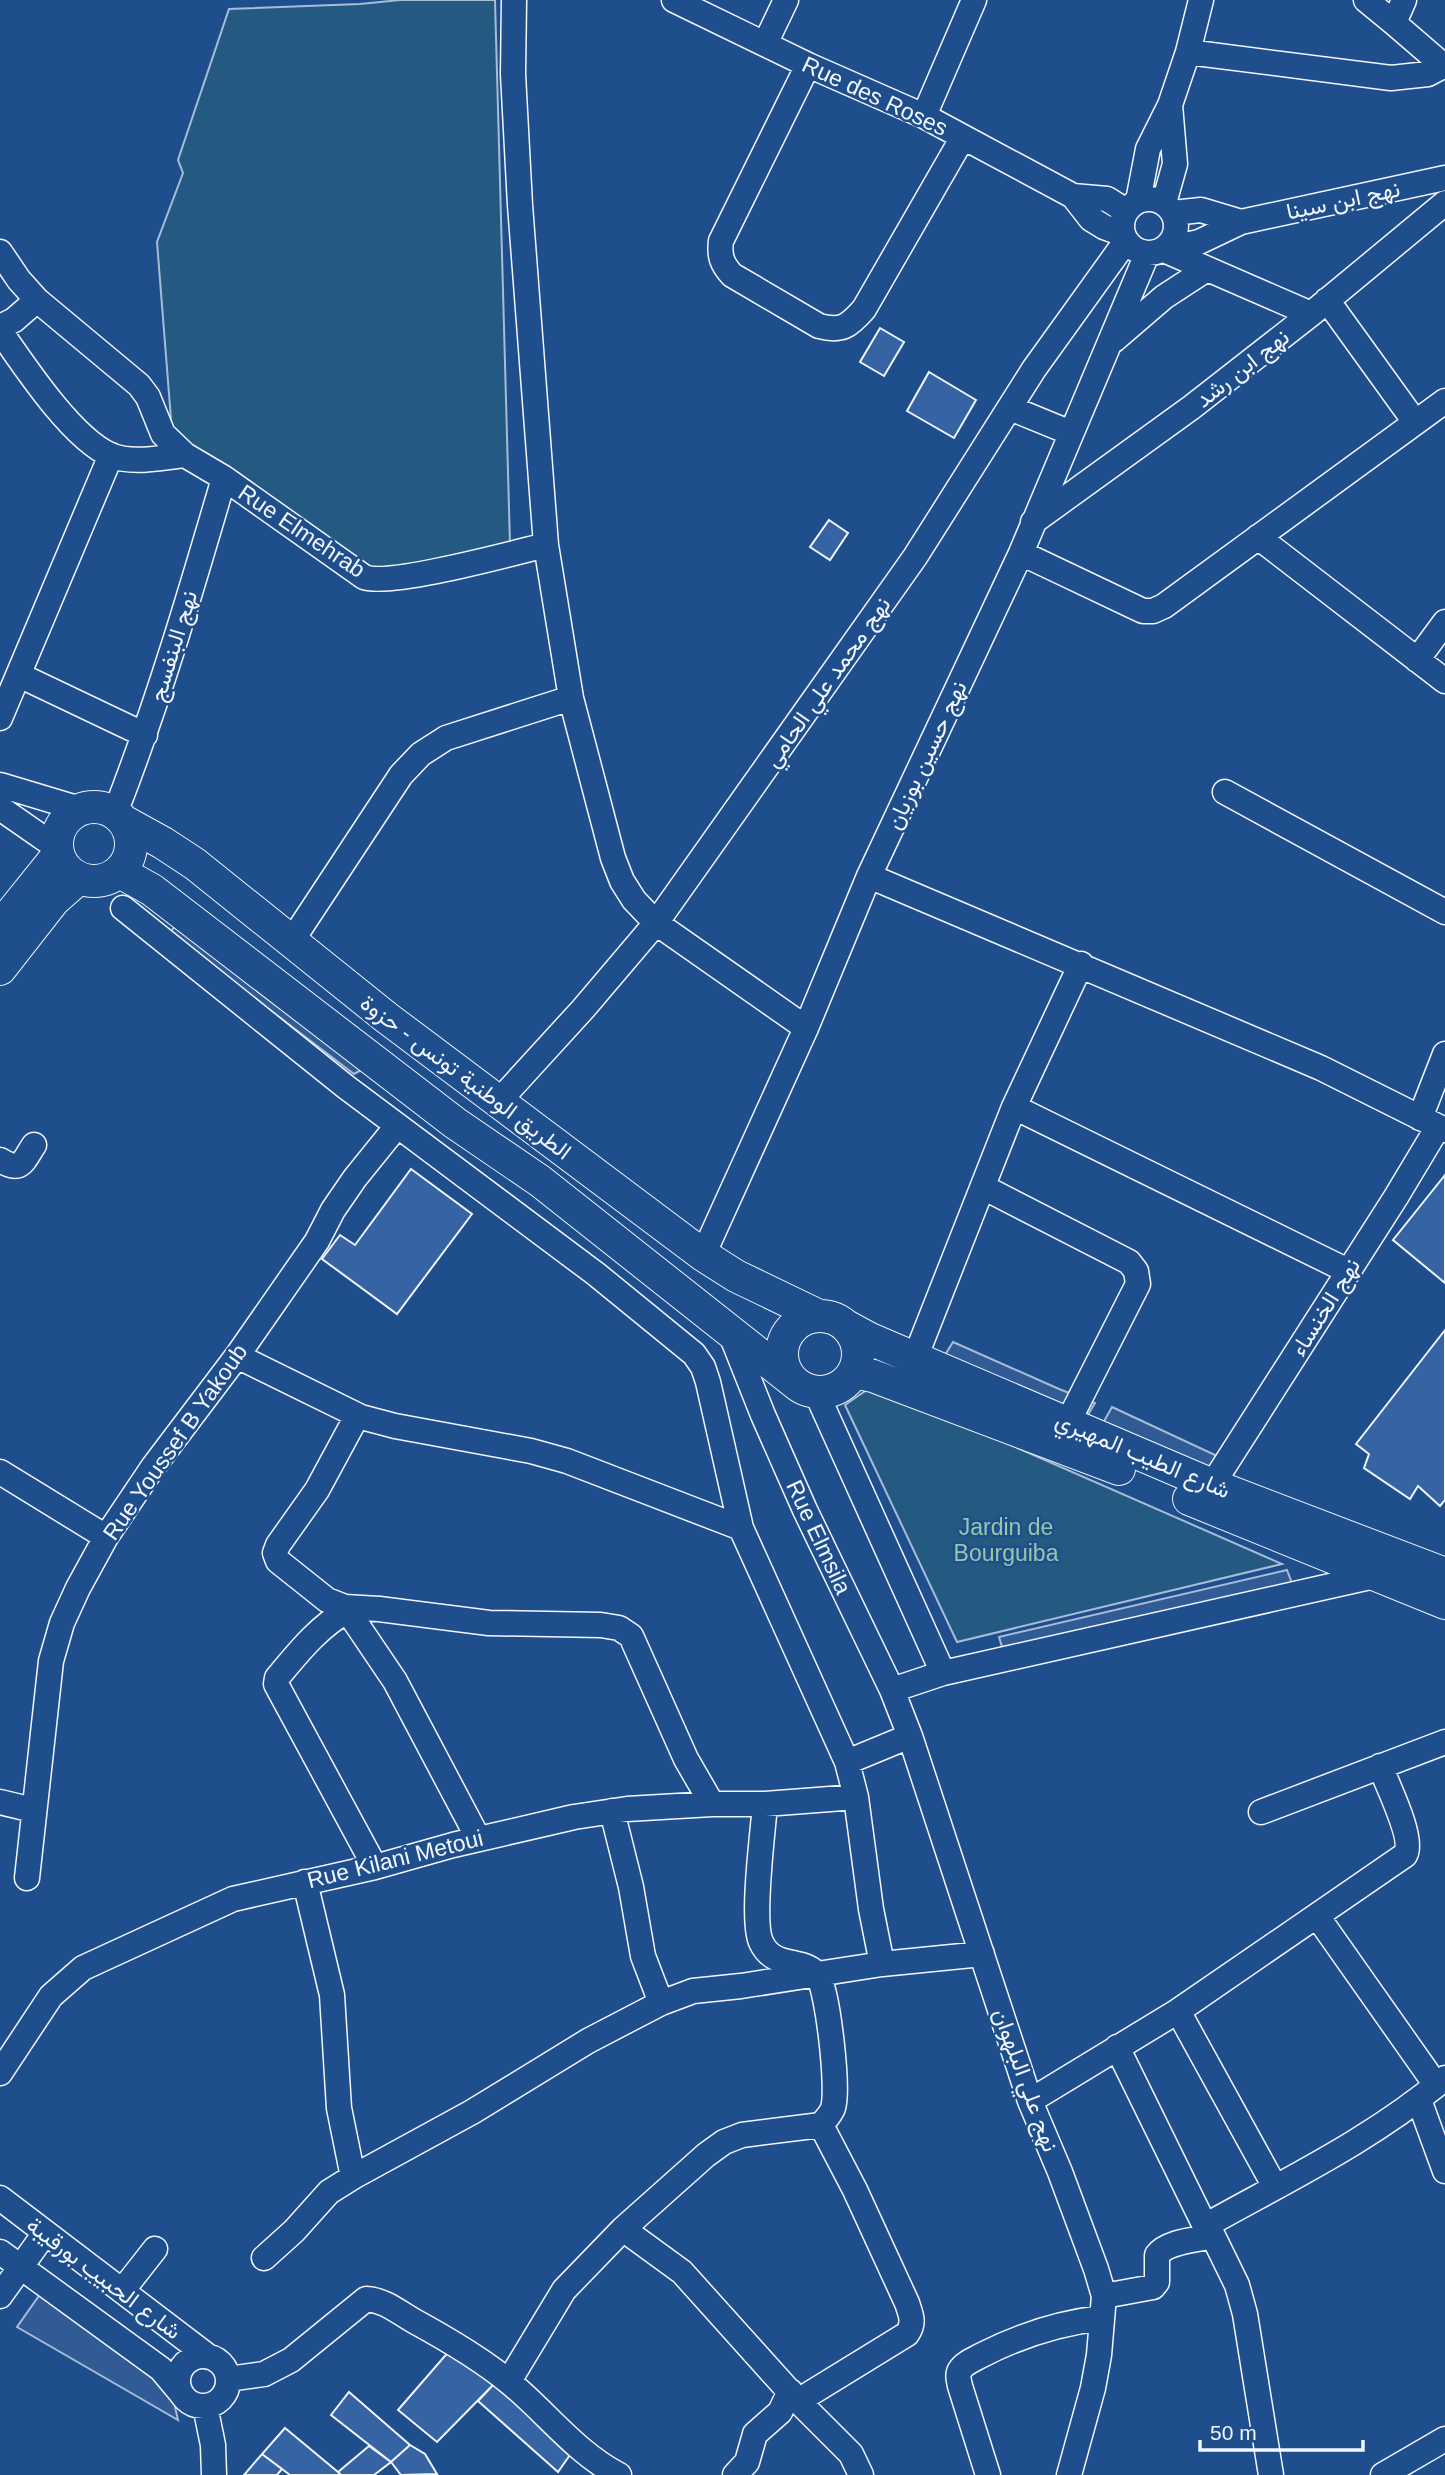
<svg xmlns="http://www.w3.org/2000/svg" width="1445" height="2475" font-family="Arial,Vazirmatn,sans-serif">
	<rect width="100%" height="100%" fill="#1f4e8c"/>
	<path fill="#245a82" stroke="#a8bbd7" stroke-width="2" d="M400,0H495L510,545L396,568L365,567L172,432L157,242L183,173L178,160L229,9L360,4Z
		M874,1385L1282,1564L957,1642L845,1405Z"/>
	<path fill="#305b95" stroke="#a8bbd7" stroke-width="2" d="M184,916L374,1063L354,1074L169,933Z
		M953,1342L1059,1389L1095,1403L1086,1418L940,1363Z
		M1112,1407L1230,1462L1224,1474L1103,1423Z
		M1287,1570L1293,1586L1003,1650L999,1637Z
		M41,2293L171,2389L178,2420L17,2327Z"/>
	<path fill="#3563a3" stroke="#f2f6ff" stroke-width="2" d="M880,328L904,342L884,376L860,362Z
		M929,372L976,400L954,438L907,411Z
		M829,520L848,533L830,560L810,547Z
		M411,1169L472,1214L397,1314L322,1259L340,1235L355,1245Z
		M1445,1175V1283L1393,1240Z
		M1445,1330V1500L1440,1506L1418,1486L1410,1499L1364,1468L1369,1454L1356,1444Z
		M450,2350L494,2384L437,2442L398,2410Z
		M494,2384L572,2452L558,2472L478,2401Z
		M349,2392L410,2445L391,2462L331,2415Z
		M285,2428L338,2472L341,2475H290L262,2454Z
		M410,2445L425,2454L437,2474L401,2475L391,2462Z
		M369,2446L391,2462L374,2475H341L338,2472Z
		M262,2454L282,2469L277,2475H244Z"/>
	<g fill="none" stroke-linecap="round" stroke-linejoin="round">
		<defs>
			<path id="minor" d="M514,0L513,74L520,205L546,545L571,698L613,858L622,881L634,900L656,923L806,1028
				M674,0L808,65L924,116L963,137L1073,196L1091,219L1104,227L1123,234
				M1366,0L1394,23
				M1404,0L1394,23L1445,67
				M765,44L786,0
				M1188,52L1391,78L1428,74L1445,65
				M808,65L721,241C719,256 722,264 732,275L819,326C842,332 849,326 864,309L963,137
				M924,116L974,0
				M1073,196L1107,199L1126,211
				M1122 226a27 27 0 1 1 54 0a27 27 0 1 1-54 0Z
				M1138,201L1148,149L1170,105L1188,52L1201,0
				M1164,203L1175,164L1170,105
				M1173,213L1201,210L1241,222
				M1170,245H1186L1199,242L1241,222L1445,178
				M1164,250L1311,314
				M0,252L19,280L37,300L139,385L148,397L163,434L185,455L224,478L364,577C389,587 513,553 546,545
				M1327,300L1415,422
				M0,327L14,320L37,300
				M0,331C25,367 71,437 110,455C130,464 164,458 185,455
				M1114,340L1164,297L1207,269
				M1010,408L1071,433
				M1033,522L1192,407L1311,314L1445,203
				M1258,537L1445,681
				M1021,553L1143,611H1153L1164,606L1445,401
				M1417,660L1445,622
				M19,675L145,735
				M0,718L111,455
				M0,785L80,809
				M1225,792L1445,912
				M0,808L56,847
				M115,813C158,703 191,591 224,478
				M869,876L1321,1068L1445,1130
				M123,908L346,1087L596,1274L694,1354L703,1367L708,1382L741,1528L847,1762L910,1736
				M291,942L401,775L421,754L446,738L571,698
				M499,1101L583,1009L656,923L915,557L1034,369L1126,241
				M1014,1107L1081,964
				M1420,1118L1445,1054
				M0,1160C21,1173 22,1163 34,1145
				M983,1187L1129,1262L1136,1271L1138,1284L1067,1424
				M703,1255L806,1028L869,876L1021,553L1147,254
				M730,1332L763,1415L805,1510L892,1690L910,1736L1030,2101L1060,2172L1096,2269L1104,2296L1099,2355L1093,2388L1069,2475
				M237,1356L361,1417L395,1426L531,1451L567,1461L741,1528
				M915,1358L1014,1107L1348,1271
				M816,1392L943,1673
				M357,1416L317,1490L278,1545L275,1553L278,1561L327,1600L345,1607L379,1609L489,1623L601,1625L619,1628L631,1636L686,1759L712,1804
				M0,1472L106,1537
				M1212,1485L1396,1197L1438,1127
				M345,1607L395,1681L478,1838
				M347,1611C319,1626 297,1654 277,1678L276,1684L375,1867
				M892,1690L943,1673L1379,1575
				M847,1762L856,1797L871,1909L882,1964
				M0,1802L33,1810
				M765,1804C763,1832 751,1920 761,1942C774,1971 805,1956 818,1976C828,1992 839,2089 833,2108C831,2114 825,2120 821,2125L742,2135L724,2142L706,2155L623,2229L682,2272L798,2401L851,2454L861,2475
				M612,1811L631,1887L643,1956L661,2003
				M1261,1812L1445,1742
				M27,1878L51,1661L62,1623L78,1588L106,1537L153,1467L237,1356L317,1241L333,1210L355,1178L397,1126
				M305,1882L332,1995L339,2108L353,2177
				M1317,1916L1436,2085
				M1178,2011L1275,2187
				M1117,2047L1205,2226
				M0,2073L51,1996L83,1968L233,1899L375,1867L453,1845L574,1817L627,1809L712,1804H765L856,1797
				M1419,2100L1445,2171
				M1030,2101L1178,2011L1405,1855C1415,1840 1387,1784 1380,1766
				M0,2198L209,2357
				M1213,2236L1237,2285L1245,2314L1271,2475
				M0,2252L161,2369L181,2393
				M264,2258L294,2231L329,2192L353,2177L472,2112L588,2041L661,2003L693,1991L741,1986L882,1964L982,1954
				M122,2291L155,2249
				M0,2296L45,2233
				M1104,2296L1153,2287L1157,2282V2255C1167,2241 1197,2240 1213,2236L1205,2226C1287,2180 1373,2139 1445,2078
				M178 2381a25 25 0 1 1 50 0a25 25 0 1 1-50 0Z
				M228,2379L264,2374L291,2360L366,2299C385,2300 398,2312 414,2321C447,2339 480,2358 509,2382C546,2412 576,2453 619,2475
				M509,2381L564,2290L623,2229
				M798,2401L907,2334C915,2323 911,2315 907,2303L855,2190L821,2125
				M205,2406L213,2445L214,2475
				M735,2475L747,2462L755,2434L780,2412L790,2391
				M988,2475L960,2386C959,2381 957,2375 960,2370C964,2363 975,2359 982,2355C1021,2335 1058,2323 1102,2318
				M1383,2475L1445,2439"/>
			<path id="major" d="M57 844a37 37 0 1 1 74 0a37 37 0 1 1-74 0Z
				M125,822L163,843L195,864L387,1018L703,1255L736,1276L819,1316
				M120,872L152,890L455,1123L540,1181L794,1382
				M0,927L58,855
				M0,969L54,900L79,878
				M782 1354a38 38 0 1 1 76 0a38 38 0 1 1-76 0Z
				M846,1326L870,1339L1212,1485L1445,1574
				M854,1372L873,1376L1119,1469
				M1189,1499L1445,1603"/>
		</defs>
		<use href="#minor" stroke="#f2f6ff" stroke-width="27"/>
		<use href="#major" stroke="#f2f6ff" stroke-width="34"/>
		<use href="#minor" stroke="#1f4e8c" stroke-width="24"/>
		<use href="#major" stroke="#1f4e8c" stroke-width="32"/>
	</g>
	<g text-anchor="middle" stroke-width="5" stroke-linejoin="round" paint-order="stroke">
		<g font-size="23" fill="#f2f6ff" stroke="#1f4e8c">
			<text transform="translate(875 96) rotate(25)" y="8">Rue des Roses</text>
			<text transform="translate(1343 200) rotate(-12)" y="8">نهج ابن سينا</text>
			<text transform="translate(1242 368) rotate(-38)" y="8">نهج ابن رشد</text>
			<text transform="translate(302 531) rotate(34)" y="8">Rue Elmehrab</text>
			<text transform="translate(173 646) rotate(-73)" y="8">نهج البنفسج</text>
			<text transform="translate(827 682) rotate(-55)" y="8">نهج محمد علي الحامي</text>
			<text transform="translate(926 755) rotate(-65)" y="8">نهج حسين بوزيان</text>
			<text transform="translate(466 1077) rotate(37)" y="8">الطريق الوطنية تونس - حزوة</text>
			<text transform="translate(1325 1307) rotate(-58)" y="8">نهج الخنساء</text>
			<text transform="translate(175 1442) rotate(-55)" y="8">Rue Youssef B Yakoub</text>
			<text transform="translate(1143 1455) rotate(23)" y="8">شارع الطيب المهيري</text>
			<text transform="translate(819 1537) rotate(65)" y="8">Rue Elmsila</text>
			<text transform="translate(395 1859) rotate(-14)" y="8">Rue Kilani Metoui</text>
			<text transform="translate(1026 2080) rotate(70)" y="8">نهج علي البلهوان</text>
			<text transform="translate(104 2278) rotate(37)" y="8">شارع الحبيب بورقيبة</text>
		</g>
		<g font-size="23" fill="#97c8a6" stroke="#1f4e8c">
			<text x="1006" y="1535">Jardin de<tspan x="1006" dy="26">Bourguiba</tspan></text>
		</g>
	</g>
	<path d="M1200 2440v10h163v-10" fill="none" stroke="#f2f6ff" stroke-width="3.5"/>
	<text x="1210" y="2440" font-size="21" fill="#f2f6ff" stroke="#1f4e8c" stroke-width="5" paint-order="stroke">50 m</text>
</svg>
